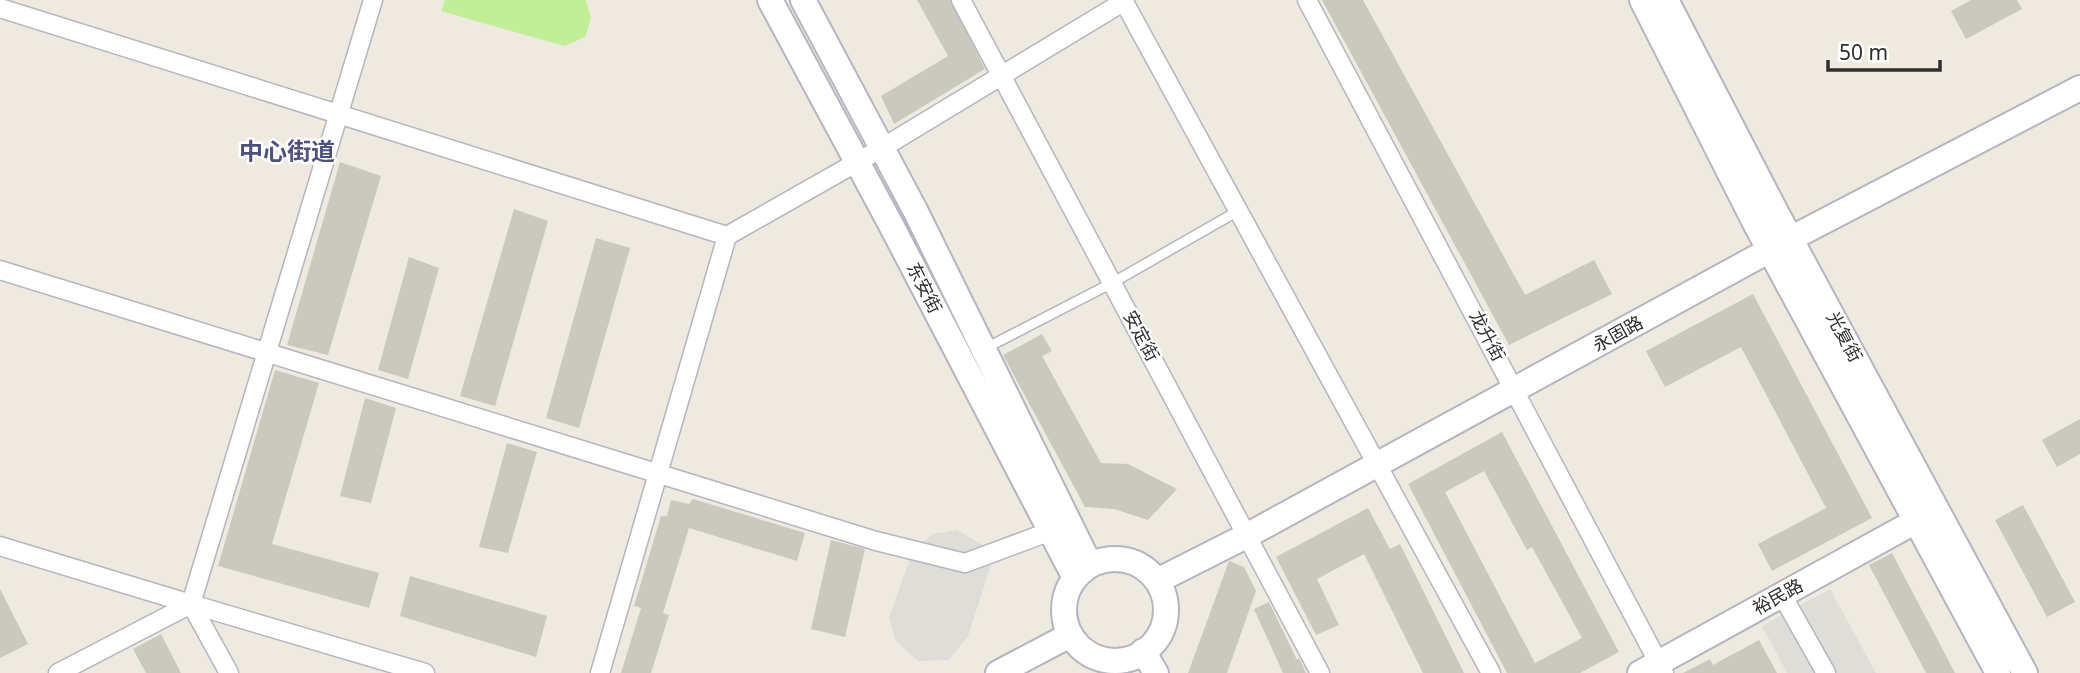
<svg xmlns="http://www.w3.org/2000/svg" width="2080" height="673" font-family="'Noto Sans','Noto Sans SC',sans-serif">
	<rect width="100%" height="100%" fill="#efeae0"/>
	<path fill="#c2ee98" d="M445,0H586L591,19L585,37L564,46L441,11Z"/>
	<path fill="#dfddd8" d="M957,530L983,545L991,565L968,636L949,660L918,661L896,641L889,618L913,550L933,534Z
		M1830,589L1876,673H1787L1762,626Z"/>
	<path fill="#cbc8be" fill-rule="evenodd" d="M917,0H950L985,69L894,124L881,96L948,56Z
		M1322,0H1363L1525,295L1594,260L1612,294L1509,345Z
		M1971,0H2017L2022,9L1966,39L1951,11Z
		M340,162L381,176L328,355L287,345Z
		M514,209L548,221L495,406L460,396Z
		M596,238L630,248L579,428L546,418Z
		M409,257L439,268L408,379L378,370Z
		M1753,294L1872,518L1772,571L1758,544L1826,508L1741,347L1665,387L1646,351Z
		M1042,334L1052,351L1042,356L1101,463L1128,464L1177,489L1148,520L1114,509L1085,507L1003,355Z
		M275,370L319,383L272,544L379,573L369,608L218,566Z
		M365,398L396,408L371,503L340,496Z
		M2080,419V454L2057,467L2042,440Z
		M1502,432L1619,652L1580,673H1507L1408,484ZM1484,471L1527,550L1532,547L1582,638L1535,663L1445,492Z
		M507,443L537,452L508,553L479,547Z
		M693,499L805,533L797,561L689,528L663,613L669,615L651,673H621L641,608L634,606L661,516H667L671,500L689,504Z
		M2023,505L2075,602L2047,617L1995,520Z
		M1368,508L1390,549L1400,544L1464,673H1423L1364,554L1317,579L1339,625L1316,635L1276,557Z
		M831,540L865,549L845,637L811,629Z
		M1892,553L1955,673H1926L1869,565Z
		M1229,561L1244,567L1256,591L1227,673H1188Z
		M410,576L547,616L536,657L400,616Z
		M0,589L28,644L0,658Z
		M1269,602L1297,660L1299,658L1306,673H1283L1254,609Z
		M161,634L181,673H146L133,649Z
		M1759,640L1777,673H1683L1710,659L1713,665Z"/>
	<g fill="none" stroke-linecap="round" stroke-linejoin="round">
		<defs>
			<path id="lane" d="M984,349L1112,283L1238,211"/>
			<path id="street" d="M961,0L1320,673
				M1123,0L1491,673
				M1307,0L1664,673
				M0,8L727,236
				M0,270L876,541L965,563L1051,531
				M0,546L191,604L229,673
				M1782,595L1826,673
				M191,604L373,0
				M58,673L191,604L425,673
				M600,673L727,236L882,148L1123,2"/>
			<path id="secondary" d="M770,0L890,223L1075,578
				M803,0L915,210L1090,565
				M1642,0L1755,223L1998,673
				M1666,0L1776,212L2025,673
				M1064 610a51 51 0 1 1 102 0a51 51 0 1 1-102 0Z
				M1157,581L1248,535L1790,239L2080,88
				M1143,651L1156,673
				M998,673L1070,635
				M1640,673L1916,521"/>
		</defs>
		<use href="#lane" stroke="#b4b5c1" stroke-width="12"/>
		<use href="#street" stroke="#b4b5c1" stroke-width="21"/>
		<use href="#secondary" stroke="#b4b5c1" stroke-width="28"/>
		<use href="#lane" stroke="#fff" stroke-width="9"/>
		<use href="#street" stroke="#fff" stroke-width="18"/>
		<use href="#secondary" stroke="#fff" stroke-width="24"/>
	</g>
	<g text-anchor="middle" stroke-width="5" stroke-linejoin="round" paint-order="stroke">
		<g font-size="18" fill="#2e2e2e" stroke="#fff">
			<text transform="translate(924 288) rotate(63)" y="6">东安街</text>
			<text transform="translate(1618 334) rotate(-29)" y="6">永固路</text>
			<text transform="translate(1141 336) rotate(62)" y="6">安定街</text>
			<text transform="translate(1487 336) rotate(62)" y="6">龙升街</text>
			<text transform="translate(1844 337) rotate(62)" y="6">光复街</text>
			<text transform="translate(1778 597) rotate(-29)" y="6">裕民路</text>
		</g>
		<g font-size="24" font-weight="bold" fill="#4c5181" stroke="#fff">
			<text x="287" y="160">中心街道</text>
		</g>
	</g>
	<path d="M1828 60v10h112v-10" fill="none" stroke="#2e2e2e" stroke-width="3.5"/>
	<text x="1839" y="60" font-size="21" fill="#2e2e2e" stroke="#ffffff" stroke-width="5" paint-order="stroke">50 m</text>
</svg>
